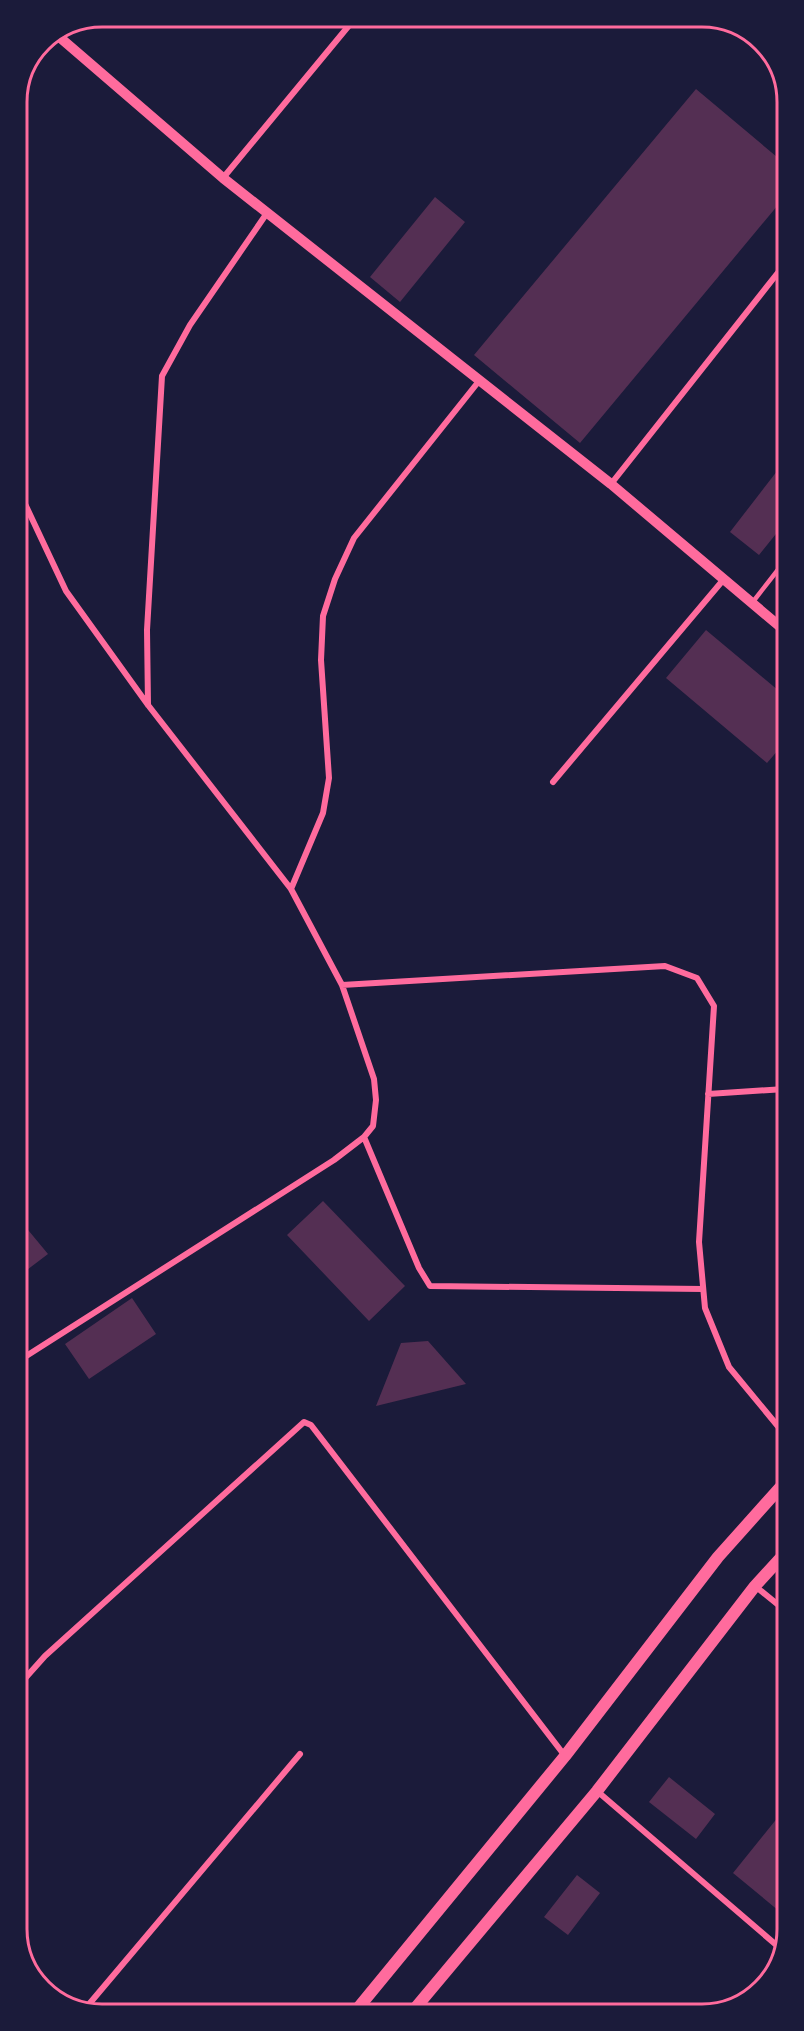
<svg xmlns="http://www.w3.org/2000/svg" width="804" height="2031" font-family="Inter,sans-serif">
	<rect width="100%" height="100%" fill="#1b1b3a"/>
	<path fill="#542f53" d="M696,89L783,162V199L580,443L474,355Z
		M435,197L465,222L400,302L370,277Z
		M781,466L784,468V524L759,555L730,532Z
		M706,630L785,696V742L767,763L666,678Z
		M323,1201L405,1286L369,1321L287,1235Z
		M19,1219L48,1254L19,1276Z
		M132,1298L156,1334L89,1379L65,1344Z
		M428,1341L466,1384L376,1406L401,1343Z
		M669,1777L715,1814L696,1839L649,1802Z
		M787,1806V1901L779,1911L733,1873Z
		M577,1875L600,1893L568,1935L544,1917Z"/>
	<g fill="none" stroke-linecap="round" stroke-linejoin="round">
		<path stroke="#ff6b9d" stroke-width="4.5" d="M752,603L784,562"/>
		<path stroke="#ff6b9d" stroke-width="6" d="M223,178L356,17
			M611,484L784,265
			M18,489L66,591L148,705L291,889L342,985L374,1079L376,1100L373,1126L364,1137L334,1160L20,1360
			M148,705L147,630L162,376L190,325L267,213
			M553,782L724,579
			M291,889L323,813L329,778L321,660L323,616L335,579L354,538L479,381
			M342,985L665,966L697,978L714,1006L699,1242L705,1308L729,1367L786,1436
			M708,1094L785,1089
			M364,1137L419,1268L430,1286L703,1289
			M755,1586L787,1612
			M20,1684L45,1656L304,1422L311,1425L565,1756
			M597,1791L781,1949
			M87,2011L90,2003L300,1754"/>
		<path stroke="#ff6b9d" stroke-width="10" d="M57,35L223,178L611,484L784,630"/>
		<path stroke="#ff6b9d" stroke-width="12" d="M412,2012L597,1791L755,1586L787,1551
			M354,2013L565,1756L718,1557L786,1481"/>
	</g>
	<path d="M0 0H804V2031H0ZM102 27H702A75 75 0 0 1 777 102V1929A75 75 0 0 1 702 2004H102A75 75 0 0 1 27 1929V102A75 75 0 0 1 102 27Z" fill="#1b1b3a" fill-rule="evenodd"/>
	<path fill="none" stroke="#ff6b9d" stroke-width="3" d="M102 27H702A75 75 0 0 1 777 102V1929A75 75 0 0 1 702 2004H102A75 75 0 0 1 27 1929V102A75 75 0 0 1 102 27Z"/>
</svg>
